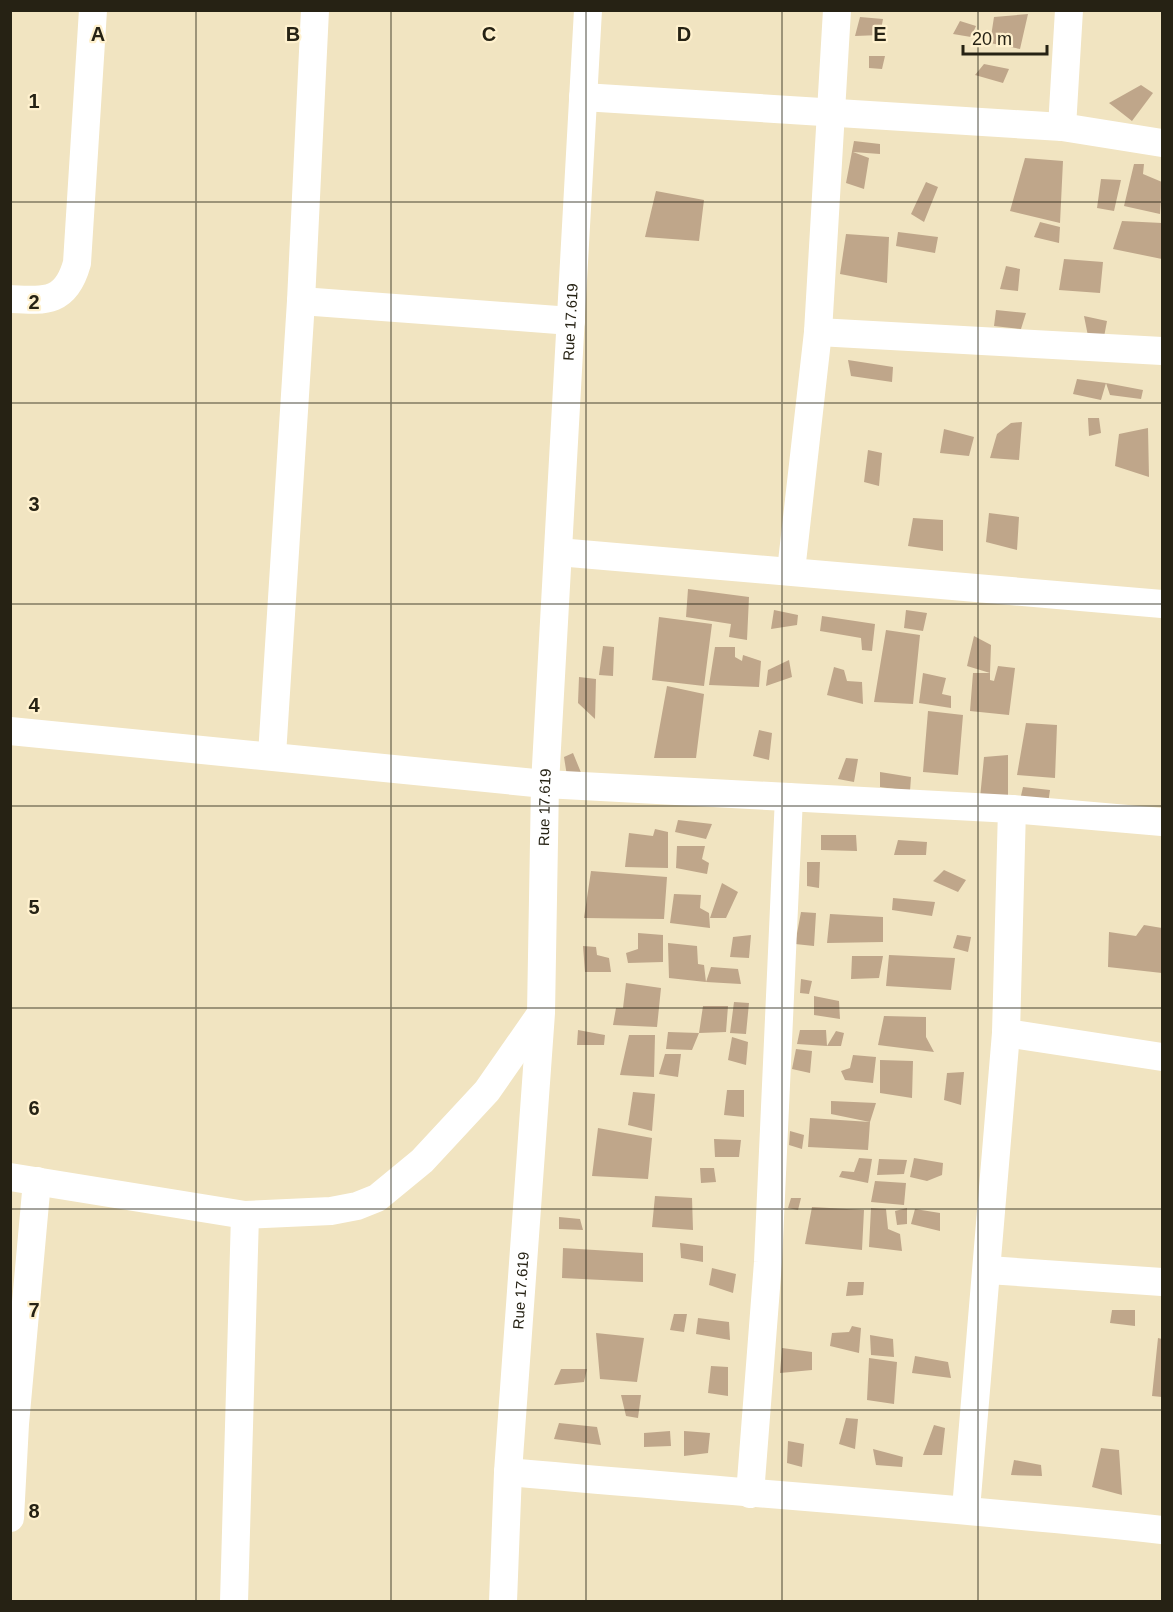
<svg xmlns="http://www.w3.org/2000/svg" width="1173" height="1612" font-family="Helvetica,sans-serif">
	<rect width="100%" height="100%" fill="#f1e4c1"/>
	<path fill="#bfa68a" d="M1028,14L1020,49L990,43L994,17Z
		M860,17L883,19L880,35L855,36Z
		M960,21L976,26L971,37L953,34Z
		M869,56H885L882,69L869,68Z
		M984,64L1009,69L1003,83L975,75Z
		M1141,85L1153,93L1132,121L1109,103Z
		M854,141L880,144V154L853,152L869,158L864,189L846,183Z
		M1025,158L1063,161L1060,223L1010,211Z
		M1134,164H1144L1143,174L1162,182L1160,214L1124,206Z
		M1101,179L1121,180L1114,211L1097,208Z
		M926,182L938,187L924,222L911,214Z
		M656,191L704,200L699,241L645,237Z
		M1122,221L1162,223V259L1113,249Z
		M1040,222L1060,227L1059,243L1034,237Z
		M898,232L938,237L935,253L896,246Z
		M846,234L889,237L887,283L840,274Z
		M1064,259L1103,262L1100,293L1059,290Z
		M1006,266L1020,269L1018,291L1000,289Z
		M996,310L1026,313L1021,329L994,326Z
		M1084,316L1107,321L1104,337L1088,336Z
		M848,360L893,367L892,382L851,376Z
		M1077,379L1106,383L1143,390L1141,399L1110,395L1106,383L1101,400L1073,394Z
		M1088,418H1099L1101,433L1089,436Z
		M1022,422L1019,460L990,458L997,434L1011,423Z
		M1148,428L1149,477L1115,466L1119,434Z
		M944,429L974,437L969,456L940,453Z
		M868,450L882,453L879,486L864,482Z
		M989,513L1019,517L1017,550L986,542Z
		M913,518L943,520V551L908,546Z
		M688,589L749,597L747,640L729,637L731,624L686,617Z
		M774,610L798,615L797,625L771,629Z
		M906,610L927,613L923,631L904,628Z
		M822,616L875,624L872,651L862,650L861,638L820,631Z
		M659,617L712,624L704,686L652,680Z
		M886,630L920,635L913,704L874,702Z
		M974,636L991,645L990,673L967,666Z
		M603,646L614,647L613,676L599,675Z
		M715,647H735V657L742,661L743,655L761,661L759,687L709,685Z
		M789,660L792,677L766,686L768,670Z
		M998,666L1015,668L1009,715L970,711L973,673H990V680L994,681Z
		M834,667L844,670L847,681L862,682L863,704L827,695Z
		M923,673L946,678L942,694L951,696V708L919,703Z
		M579,677L596,679L595,719L578,703Z
		M667,686L704,694L696,758H654Z
		M928,711L963,715L958,775L923,772Z
		M1026,723L1057,725L1055,778L1017,775Z
		M759,730L772,733L769,760L753,756Z
		M573,753L582,775L567,776L564,757Z
		M1008,755V800L980,798L984,757Z
		M846,758L858,759L854,782L838,779Z
		M880,772L911,777L910,791L880,787Z
		M1023,787L1050,790L1048,804L1020,800Z
		M678,820L712,824L706,839L675,832Z
		M655,829L668,832V868L625,867L629,833L653,836Z
		M821,835H856L857,851L821,850Z
		M898,840L927,842L926,855H894Z
		M677,846H705L702,859L709,863L707,874L676,868Z
		M807,862H820L819,888L807,886Z
		M944,870L966,880L958,892L933,881Z
		M591,871L667,877L664,919L584,918Z
		M722,883L738,892L726,918H710Z
		M674,894L701,895L700,908L709,913L710,928L670,923Z
		M893,898L935,902L932,916L892,910Z
		M801,912L816,913L814,946L795,944Z
		M830,914L883,917V942L827,943Z
		M1144,925L1162,928V973L1108,967L1109,932L1136,936Z
		M638,933L663,935V962L628,963L626,953L638,949Z
		M751,935L749,958L730,957L733,937Z
		M957,935L971,937L968,952L953,948Z
		M668,943L697,946L698,964L704,965L706,982L669,978Z
		M583,946L596,947L597,955L609,958L611,972H585Z
		M889,955L955,958L951,990L886,986Z
		M852,956H883L879,978L851,979Z
		M711,967L738,969L741,984L706,982Z
		M801,979L812,981L809,994L800,993Z
		M626,983L661,988L657,1027L613,1025L616,1008H623Z
		M814,996L839,1001L840,1019L814,1015Z
		M734,1002L749,1003L746,1034L730,1033Z
		M703,1006H728L726,1032L699,1033Z
		M884,1016L926,1017V1037L934,1052L878,1045Z
		M578,1030L605,1035L604,1045H577Z
		M800,1030H826L827,1046L797,1044Z
		M836,1031L844,1033L841,1046H827Z
		M668,1032L699,1033L692,1050L666,1049Z
		M629,1035H655L654,1077L620,1075Z
		M732,1037L748,1042L746,1065L728,1060Z
		M796,1049L812,1051L810,1073L792,1069Z
		M665,1054H681L678,1077L659,1074Z
		M853,1055L876,1057L873,1083L845,1080L841,1071L850,1068Z
		M880,1060L913,1061L912,1098L880,1093Z
		M964,1072L961,1105L944,1100L947,1073Z
		M727,1090H744V1117L724,1115Z
		M633,1092L655,1094L652,1131L628,1125Z
		M831,1101L876,1103L870,1122L831,1114Z
		M810,1118L870,1122L868,1150L808,1147Z
		M598,1128L652,1138L648,1179L592,1176Z
		M790,1131L804,1135L802,1149L789,1145Z
		M714,1139L741,1140L739,1157H715Z
		M859,1158L872,1159L868,1183L839,1177L842,1171L854,1172Z
		M914,1158L943,1163L942,1175L927,1181L910,1177Z
		M879,1159L907,1160L904,1174L877,1175Z
		M700,1168H714L716,1182L701,1183Z
		M875,1181L906,1183L904,1205L871,1202Z
		M655,1196L692,1198L693,1230L652,1227Z
		M791,1198H801L798,1210L788,1208Z
		M812,1207L864,1210L862,1250L805,1244Z
		M871,1208L886,1209L888,1229L900,1234L902,1251L869,1247Z
		M907,1208V1224L897,1225L895,1211Z
		M915,1209L940,1213V1231L911,1224Z
		M559,1217L580,1219L583,1230L559,1229Z
		M680,1243L703,1246V1262L681,1258Z
		M563,1248L643,1253V1282L562,1278Z
		M712,1268L736,1274L733,1293L709,1285Z
		M848,1282H864L863,1295L846,1296Z
		M1112,1310H1135V1326L1110,1323Z
		M674,1314H687L684,1332L670,1330Z
		M698,1318L729,1322L730,1340L696,1334Z
		M852,1326L861,1328L859,1353L830,1346L832,1333L849,1332Z
		M596,1333L644,1338L637,1382L600,1379Z
		M870,1335L893,1339L894,1357L871,1355Z
		M1158,1338L1162,1339V1397L1152,1396Z
		M782,1348L812,1352V1370L780,1373Z
		M915,1356L948,1362L951,1378L912,1373Z
		M869,1358L897,1362L894,1404L867,1400Z
		M711,1366L728,1367V1396L708,1393Z
		M561,1369H587L584,1382L554,1385Z
		M621,1395H641L638,1418L626,1416Z
		M846,1418L858,1419L855,1449L839,1444Z
		M559,1423L597,1427L601,1445L554,1439Z
		M934,1425L945,1428L942,1455H923Z
		M670,1431L671,1446L644,1447V1433Z
		M684,1431L710,1433L708,1453L684,1456Z
		M788,1441L804,1444L802,1467L787,1463Z
		M1101,1448L1119,1450L1122,1495L1092,1487Z
		M873,1449L903,1457L902,1467L876,1465Z
		M1014,1460L1041,1465L1042,1476L1011,1475Z"/>
	<g fill="none" stroke-linecap="round" stroke-linejoin="round">
		<g stroke="#fff" stroke-width="28">
			<path d="M583,97L1062,127L1162,143"/>
			<path d="M1062,127L1069,10"/>
			<path d="M10,299C46,301 66,303 77,263L93,10"/>
			<path d="M301,301L571,321"/>
			<path d="M818,332L1162,351"/>
			<path d="M558,552L1162,604"/>
			<path d="M791,571L818,332L837,10"/>
			<path d="M10,731L545,784L1012,809L1162,822"/>
			<path d="M272,755L301,301L315,10"/>
			<path d="M1006,1033L1162,1057"/>
			<path d="M10,1177L245,1215L331,1211L357,1206L377,1198L422,1161L487,1091L540,1015"/>
			<path d="M988,1270L1162,1282"/>
			<path d="M508,1472C726,1492 945,1506 1162,1530"/>
			<path d="M750,1494L768,1262L789,797"/>
			<path d="M966,1509L1006,1033L1012,809"/>
			<path d="M10,1518L15,1424L37,1181"/>
			<path d="M234,1602L245,1215"/>
			<path id="s1" d="M503,1602L508,1472L541,1013L545,784L588,10"/>
		</g>
	</g>
	<path fill="none" stroke="#262214" stroke-width="1.5" stroke-opacity="0.55" d="M196,10V1602M391,10V1602M586,10V1602M782,10V1602M978,10V1602M10,202H1162M10,403H1162M10,604H1162M10,806H1162M10,1008H1162M10,1209H1162M10,1410H1162"/>
	<g text-anchor="middle" stroke-width="4.5" stroke-linejoin="round" paint-order="stroke">
		<g font-size="15" fill="#262214" stroke="#fff1ce">
			<text dy="5" stroke="none"><textPath href="#s1" startOffset="1282">Rue 17.619</textPath></text>
			<text dy="5" stroke="none"><textPath href="#s1" startOffset="796">Rue 17.619</textPath></text>
			<text dy="5" stroke="none"><textPath href="#s1" startOffset="312">Rue 17.619</textPath></text>
		</g>
	</g>
	<g font-size="20" text-anchor="middle" font-weight="bold" fill="#262214" stroke="#fff1ce" stroke-width="4.5" stroke-linejoin="round" paint-order="stroke">
		<text x="98" y="41">A</text>
		<text x="293" y="41">B</text>
		<text x="489" y="41">C</text>
		<text x="684" y="41">D</text>
		<text x="880" y="41">E</text>
		<text x="34" y="108">1</text>
		<text x="34" y="309">2</text>
		<text x="34" y="511">3</text>
		<text x="34" y="712">4</text>
		<text x="34" y="914">5</text>
		<text x="34" y="1115">6</text>
		<text x="34" y="1317">7</text>
		<text x="34" y="1518">8</text>
	</g>
	<rect width="1173" height="1612" fill="none" stroke="#262214" stroke-width="24"/>
	<path d="M963 45v9h84v-9" fill="none" stroke="#262214" stroke-width="3"/>
	<text x="972" y="45" font-size="18" fill="#262214" stroke="#fff1ce" stroke-width="4.5" paint-order="stroke">20 m</text>
</svg>
